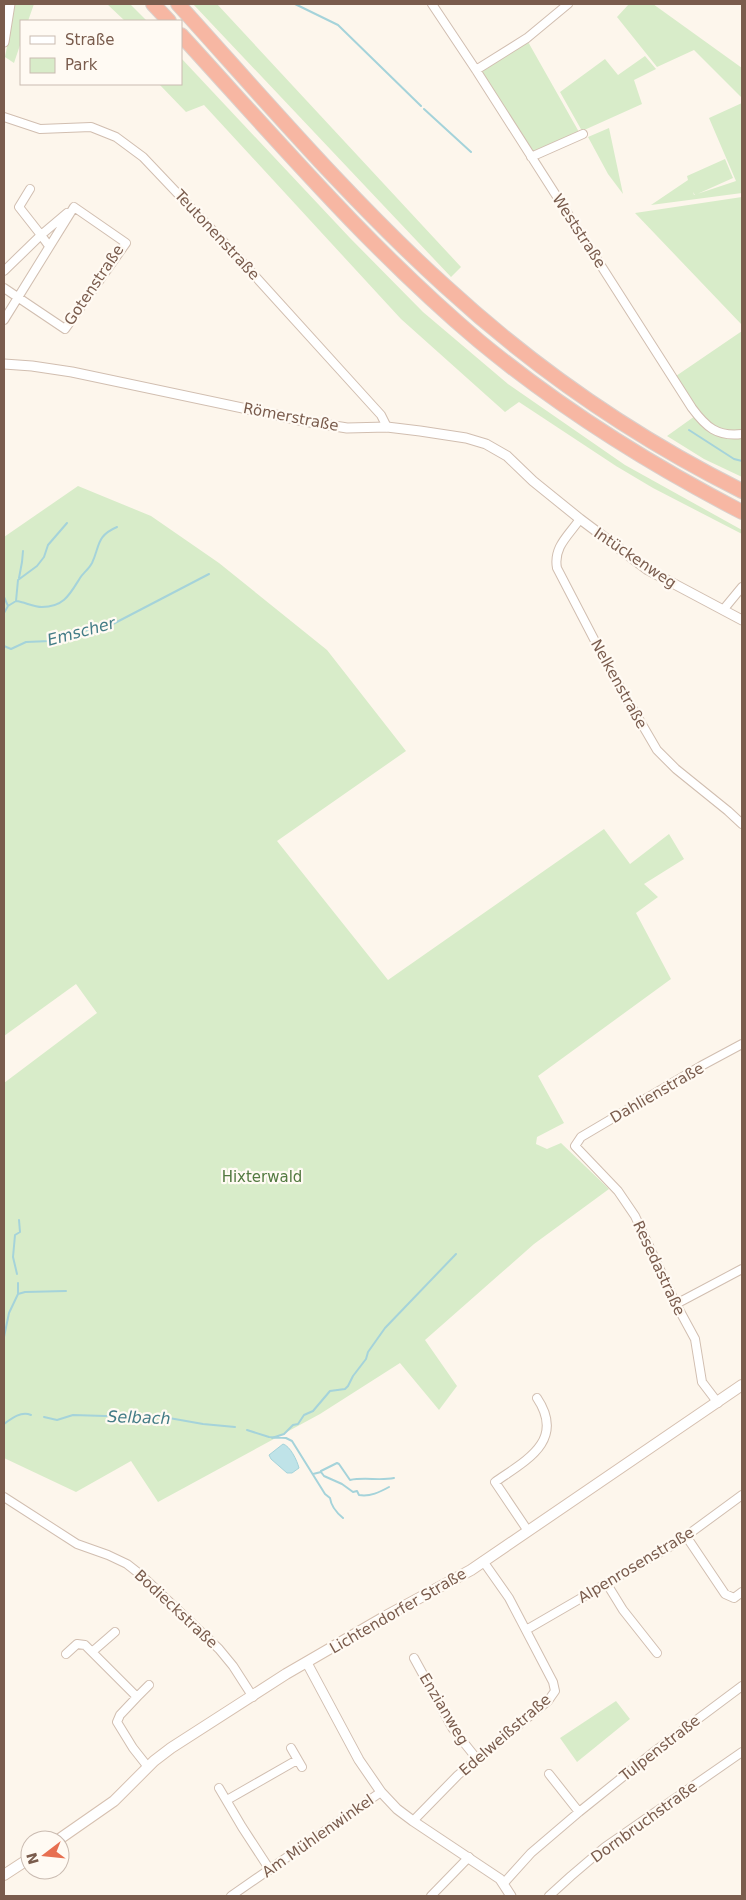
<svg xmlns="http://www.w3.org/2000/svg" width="746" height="1900" font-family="'DejaVu Sans',sans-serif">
	<rect width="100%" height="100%" fill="#fdf6ec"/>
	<path fill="#d8ecc9" d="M15,4H34L28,21H21V42L14,63L5,57Z
		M107,4H130L147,21H125Z
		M193,4H217L461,267L451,277Z
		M629,4H653L742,68V98L694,50L657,67L617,17Z
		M527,40L579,132L531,152L480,70Z
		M645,56L656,69L634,80L642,104L582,131L560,92L605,59L618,75Z
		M181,58L350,238L423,312L508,384L625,465L742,530V534L653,488L616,466L519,402L505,412L401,319L204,105L186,112L159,84H181Z
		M742,103V193L651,205L688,180L687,176L725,159L733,178L695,195L693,192L694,195L736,181L709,118Z
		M609,128L623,194L608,174L588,137Z
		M742,197V325L635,213Z
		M742,331V432C704,432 693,405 676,376Z
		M695,416L706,428L742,437V477L704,459L667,436Z
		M78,486L151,516L219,563L327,650L406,751L277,841L388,980L604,829L630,864L669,834L684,859L644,884L658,897L636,913L671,979L538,1076L564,1123L537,1137L536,1144L547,1149L561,1143L609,1189L534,1244L425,1340L457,1386L439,1410L400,1363L320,1414L158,1502L131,1461L76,1492L4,1458V1083L97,1013L76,984L4,1036V537Z
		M616,1701L630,1719L577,1762L560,1738Z"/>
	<path fill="#bfe3e8" stroke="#a5d3da" d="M283,1444C290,1446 297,1460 299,1468L292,1473H287L271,1459L269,1455Z"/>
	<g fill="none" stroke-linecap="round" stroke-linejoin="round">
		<path stroke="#a5d3da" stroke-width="2" d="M295,4L338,25L421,106
			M424,109L471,152
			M689,430L734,459L742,461
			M19,578L22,562L23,551
			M4,597L8,606
			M16,601L18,580L37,566L44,557L48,545L67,523
			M4,613L8,606L16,601C25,602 33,607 42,607C64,607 70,594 80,578C83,573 89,569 92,563C100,546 96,536 117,527
			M4,646L11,649L26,642L50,641L66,633L89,630L101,623L106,625L113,624L209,574
			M17,1274L13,1257L15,1235L20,1232L19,1220
			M18,1294L25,1292L66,1291
			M4,1337L9,1313L18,1294V1283
			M44,1417L57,1420L73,1415L169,1418L203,1424L235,1427
			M4,1424C12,1418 21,1411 31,1415
			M247,1430L269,1437L286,1438L292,1441L325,1494L330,1498C331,1506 337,1513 343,1518
			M272,1438L284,1434L293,1425L298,1424L304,1415L313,1411L330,1391L345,1389L348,1386L353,1376L366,1359L368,1352L385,1328L456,1254
			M321,1471L337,1463L339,1464L350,1480C365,1477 380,1481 394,1478
			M313,1474L321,1472L324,1476L342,1484L353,1492L357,1491L359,1495C370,1497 380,1492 389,1487"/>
		<defs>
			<path id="minor" d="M432,4L476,70L692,408C706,427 717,437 742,434
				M476,70L527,38L568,4
				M4,117L40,129L91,127L116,137L143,157L235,254L381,415L387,427
				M531,157L583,134
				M49,246L41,235L67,213
				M4,271L41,235L19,207L30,189
				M4,288L65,329L126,243L74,207
				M4,320L74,207
				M580,519C569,535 553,547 557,568L609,668L657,750L676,769L728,811L742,824
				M723,610L742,587
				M676,1304L742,1269
				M718,1403L702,1382L695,1339L676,1304L635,1216L618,1191L575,1146L581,1137L701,1066L742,1044
				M4,1497L77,1544L108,1555L127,1564L141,1575L219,1649L233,1666L253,1697
				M528,1531L495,1482C525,1461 566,1441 537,1398
				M686,1536L725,1594L734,1598L742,1592
				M607,1584L623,1610L657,1653
				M526,1630L678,1542L742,1495
				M92,1652L115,1632
				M66,1654L77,1644L85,1645L137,1697L120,1715L117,1722L133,1748L148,1767
				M414,1658L453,1729L477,1759
				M137,1697L149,1685
				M291,1748L302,1767
				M549,1774L579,1812
				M219,1788L242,1827L270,1870
				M227,1800L297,1760
				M413,1821L458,1775L548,1701L555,1691L553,1682L509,1598L483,1561
				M504,1883L531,1853L579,1812L655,1751L742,1686
				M231,1896L381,1792
				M431,1896L469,1857
				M549,1896L571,1876L605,1847L742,1752"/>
			<path id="tertiary" d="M4,42L10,4
				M4,364L32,366L72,372L304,421L347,428L387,427L420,431L466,438L486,444L507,456L533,481L580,519L648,570L742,620
				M307,1663L359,1760L381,1792L397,1809L413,1821L500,1879L511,1896"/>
			<path id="secondary" d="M58,1840L114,1801L154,1761L171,1748L286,1674L386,1616L471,1570L742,1385
				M4,1875L30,1858"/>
			<path id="motorway" d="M153,4L169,21
				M178,4C264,99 349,199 445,286C534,368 634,437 742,491
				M181,35C277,140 370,249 479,341C560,408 649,464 742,512"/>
		</defs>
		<use href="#minor" stroke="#d1beb0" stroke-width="10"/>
		<use href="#tertiary" stroke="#d1beb0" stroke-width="11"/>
		<use href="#secondary" stroke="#d6c0b0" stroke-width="12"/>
		<use href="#motorway" stroke="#dad1cd" stroke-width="16"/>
		<use href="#minor" stroke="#fff" stroke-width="8"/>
		<use href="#tertiary" stroke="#fff" stroke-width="9"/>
		<use href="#secondary" stroke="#fff" stroke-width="10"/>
		<use href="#motorway" stroke="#f7b7a3" stroke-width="14"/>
	</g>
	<g text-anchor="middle" stroke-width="4.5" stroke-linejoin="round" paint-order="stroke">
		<g font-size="15" fill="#7a5c4d" stroke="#fffaf3">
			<text transform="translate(579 231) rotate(57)" y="5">Weststraße</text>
			<text transform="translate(217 235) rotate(47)" y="5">Teutonenstraße</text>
			<text transform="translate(94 285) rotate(-56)" y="5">Gotenstraße</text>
			<text transform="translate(291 417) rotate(11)" y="5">Römerstraße</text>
			<text transform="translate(635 558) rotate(34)" y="5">Intückenweg</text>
			<text transform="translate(619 684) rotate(61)" y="5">Nelkenstraße</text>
			<text transform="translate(657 1093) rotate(-30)" y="5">Dahlienstraße</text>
			<text transform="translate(659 1268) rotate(65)" y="5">Resedastraße</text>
			<text transform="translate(636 1565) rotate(-31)" y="5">Alpenrosenstraße</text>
			<text transform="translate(176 1609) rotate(43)" y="5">Bodieckstraße</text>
			<text transform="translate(398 1611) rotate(-30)" y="5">Lichtendorfer Straße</text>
			<text transform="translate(444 1709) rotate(59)" y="5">Enzianweg</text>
			<text transform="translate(505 1735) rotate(-41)" y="5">Edelweißstraße</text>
			<text transform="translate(660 1748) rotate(-38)" y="5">Tulpenstraße</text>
			<text transform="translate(644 1822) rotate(-36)" y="5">Dornbruchstraße</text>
			<text transform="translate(318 1836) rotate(-35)" y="5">Am Mühlenwinkel</text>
		</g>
		<g font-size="15" fill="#537a41" stroke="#fffaf3">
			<text x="262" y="1182">Hixterwald</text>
		</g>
		<g font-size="16" font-style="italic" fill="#437c86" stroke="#fffaf3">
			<text transform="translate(81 631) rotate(-15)" y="6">Emscher</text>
			<text transform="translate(139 1417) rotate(2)" y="6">Selbach</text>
		</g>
	</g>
	<rect width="746" height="1900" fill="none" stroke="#7a5c4d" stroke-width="10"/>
	<rect x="20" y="20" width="162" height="65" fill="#fffaf3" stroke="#cabbb1"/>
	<rect x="30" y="36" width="25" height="8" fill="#ffffff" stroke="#cabbb1"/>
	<text x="65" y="45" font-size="15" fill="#7a5c4d">Straße</text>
	<rect x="30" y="58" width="25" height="15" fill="#d8ecc9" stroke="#cabbb1"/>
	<text x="65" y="70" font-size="15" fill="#7a5c4d">Park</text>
	<g transform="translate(45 1855) rotate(254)"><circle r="24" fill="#fffaf3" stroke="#cabbb1"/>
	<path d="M0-4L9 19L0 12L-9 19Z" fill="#e76f51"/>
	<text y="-8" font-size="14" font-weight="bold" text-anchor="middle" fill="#7a5c4d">N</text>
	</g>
</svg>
